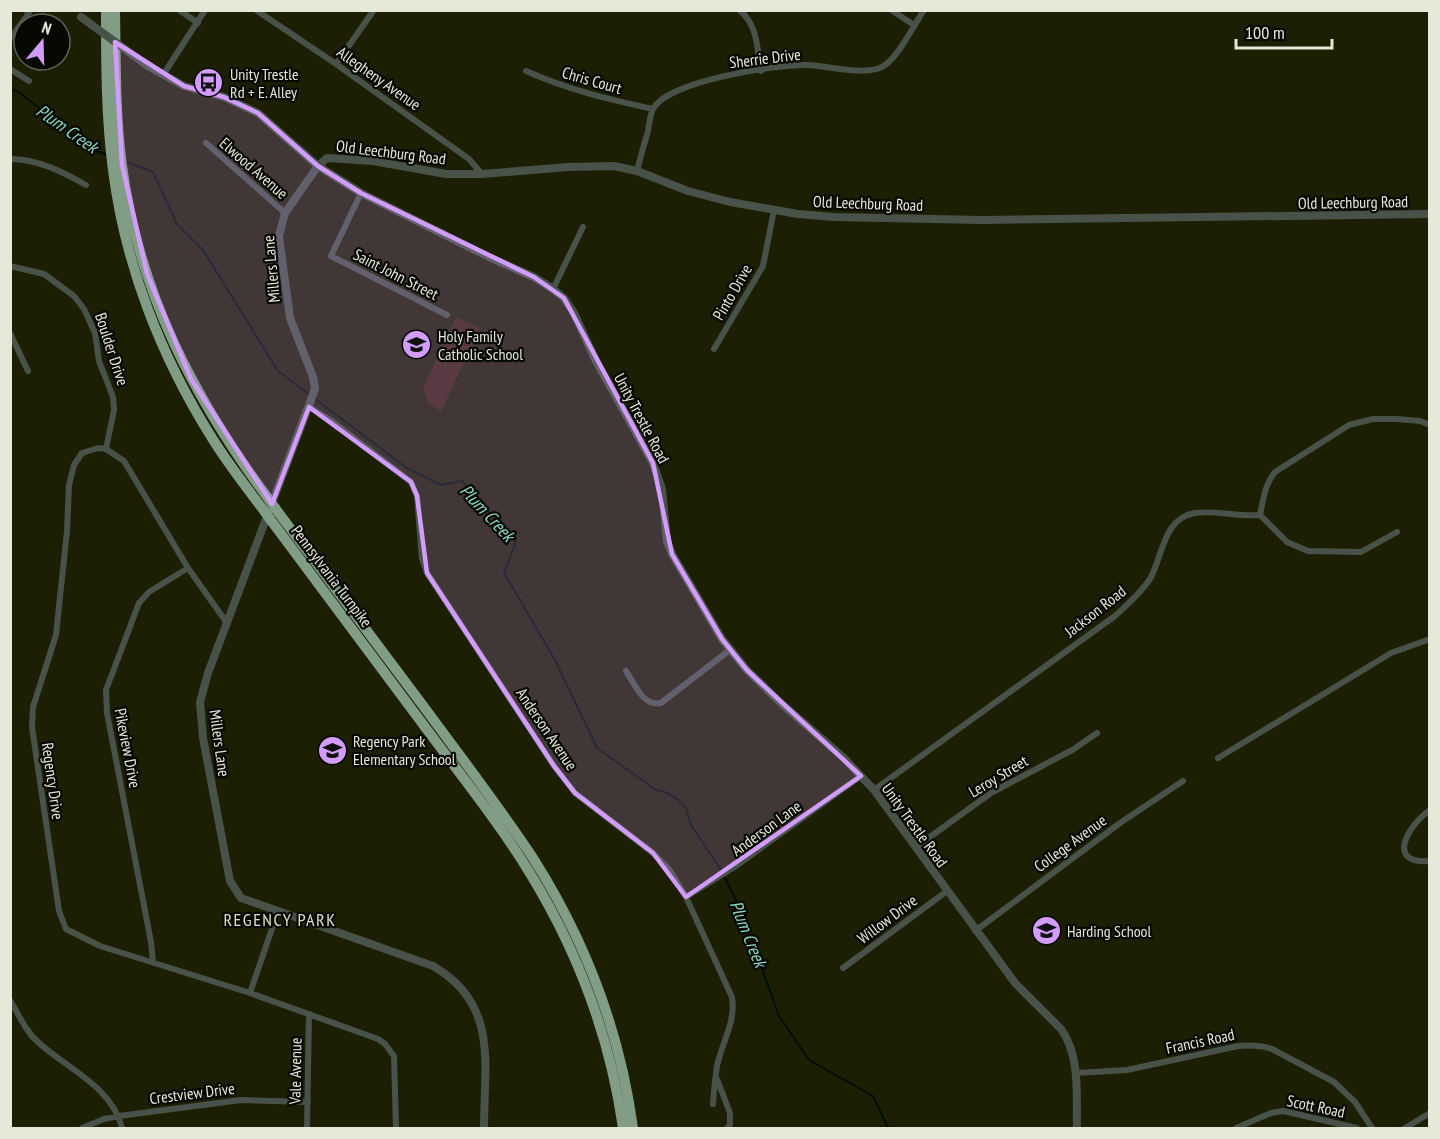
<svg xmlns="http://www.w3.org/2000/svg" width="1440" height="1139" font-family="'PT Sans Narrow',sans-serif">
	<rect width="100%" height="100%" fill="#1c1f04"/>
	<path fill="#3e2415" d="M456,317L479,328L441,412L428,402L423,388Z"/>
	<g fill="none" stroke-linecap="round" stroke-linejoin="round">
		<path stroke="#000e0a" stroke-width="2" d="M10,89L19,92L90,149L107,155
			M126,162L153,172L177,224L203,250L278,371L407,468L441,485L462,481L516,542L504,573L555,660L597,748L656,790L665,792L676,798L686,808L691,825L721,870L740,908L779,1016L809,1060L873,1096L888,1128"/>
		<path stroke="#485249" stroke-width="6" d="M179,10L198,23
			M256,10L336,64L469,159L482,174
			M739,10C758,24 757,49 761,71
			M891,10L914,25
			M10,39L29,13L26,10
			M336,64L374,10
			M10,69L29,81
			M526,71C569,90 607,99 653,109
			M163,75L205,10
			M206,143L285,213
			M10,159C38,159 63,172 86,185
			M637,171C640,158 644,145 648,131C649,125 650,115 653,109C667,81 777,64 808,65C828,66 861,75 880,68C897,61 913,26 924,10
			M361,193L331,256L447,315
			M10,266L44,274L74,296L84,309L95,333L99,361L113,397L114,410L106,449
			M553,289L583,227
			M10,333L28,371
			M714,349L763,266L774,210
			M309,407L330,420L411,482L417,496L422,559L427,573L554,766L575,793L653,853L669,869L686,897L732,997C736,1022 722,1042 717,1066C715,1078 714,1091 713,1104
			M1260,515C1263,500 1265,484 1275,472L1349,425L1373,419H1397L1420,421L1430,425
			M1260,515L1287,542L1308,551L1361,552L1397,532
			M227,623L188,568L124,461L106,449L98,448L82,453L74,465L69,485L67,531L56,635L33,707L32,727L59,911L66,929L100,946L250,993L378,1039L385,1044L394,1056L396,1128
			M626,671C635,684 643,707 661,703L731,649
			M1218,758L1391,653L1430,639
			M874,790L1115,616C1128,604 1140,594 1150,579C1163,556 1163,518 1195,513C1214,510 1239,517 1260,515
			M1430,810C1408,825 1385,865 1430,861
			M916,847L991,793L1074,749L1097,733
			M686,897L733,868L861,776
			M975,931L1120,823L1183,781
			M153,962L151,942L107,713L106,690L139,603L149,592L188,568
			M843,968L947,891
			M250,993L278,911
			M10,1000C19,1015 26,1032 39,1043C68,1069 112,1087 122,1128
			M1076,1073L1127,1070L1238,1046C1250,1045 1260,1045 1272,1049L1334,1082L1355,1102L1372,1128
			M717,1079L730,1113V1125L727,1128
			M82,1128L104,1119L119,1116L241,1100L308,1102
			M307,1128L309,1014
			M1236,1128L1271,1113L1283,1111L1357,1128
			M1405,1128L1430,1113"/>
		<path stroke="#485249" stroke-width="8" d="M148,66L184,86L224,97L258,113L318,166L361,193L491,258L534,277L553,289L564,298L574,313L596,361L653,463L662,489L667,541L672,554L722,639L747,670L782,704L844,758L874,790L1015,983L1061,1029C1081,1057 1076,1096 1077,1128
			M484,1128C484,1064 499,1004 433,966L241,898L230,881L203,738L200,702L208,673L315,389L313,377L290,318L279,236L285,213L318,166L327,158L373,161L446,174H482L568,167L614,166L637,171L688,191L730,202L798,214L834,217L982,220L1430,214"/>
		<path stroke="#829d85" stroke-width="10" d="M106,10C106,64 106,117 113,170C125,265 161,357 212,438C228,464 247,488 265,512
			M115,10C116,62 115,115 122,166C139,293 194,399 270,501
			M275,508C325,575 376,643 427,711C463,760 500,808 533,858C585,940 620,1032 633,1128
			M270,519C321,588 373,657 425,727C460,774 497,820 528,870C577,949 610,1037 623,1128"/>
		<path stroke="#485249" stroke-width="8" d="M81,17L148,66"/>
		<path stroke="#829d85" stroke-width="10" d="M270,501L275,508
			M265,512L270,519"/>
	</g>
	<path fill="#d29cfd" fill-opacity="0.2" stroke="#d29cfd" stroke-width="4.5" stroke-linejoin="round" d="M115,42L184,86L224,97L258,113L318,166L361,193L534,277L564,298L653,463L672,554L722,639L747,670L861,776L686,897L653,853L575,793L554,766L427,573L417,496L411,482L309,407L272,504L191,379L147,274L122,165Z"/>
	<defs>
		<symbol id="bus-disc" viewBox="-11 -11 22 22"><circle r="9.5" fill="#d29cfd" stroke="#070801"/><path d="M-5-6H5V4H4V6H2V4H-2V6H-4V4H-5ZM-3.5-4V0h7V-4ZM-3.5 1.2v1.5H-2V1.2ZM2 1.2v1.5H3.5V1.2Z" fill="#111"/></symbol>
		<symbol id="school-disc" viewBox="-11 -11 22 22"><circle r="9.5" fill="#d29cfd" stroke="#070801"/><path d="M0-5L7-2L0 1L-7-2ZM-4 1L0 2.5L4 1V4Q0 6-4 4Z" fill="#111"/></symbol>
	</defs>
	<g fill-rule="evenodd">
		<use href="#bus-disc" x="192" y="66" width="33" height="33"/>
		<use href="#school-disc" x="400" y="328" width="33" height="33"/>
		<use href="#school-disc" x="316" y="734" width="33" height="33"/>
		<use href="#school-disc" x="1030" y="914" width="33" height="33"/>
	</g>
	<g text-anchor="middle" stroke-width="4.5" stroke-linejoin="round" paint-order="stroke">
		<g font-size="16" fill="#e6e9d8" stroke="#070801">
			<text transform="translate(765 58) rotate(-7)" y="6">Sherrie Drive</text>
			<text transform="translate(379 78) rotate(35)" y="6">Allegheny Avenue</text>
			<text transform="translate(592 80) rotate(16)" y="6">Chris Court</text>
			<text transform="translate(391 152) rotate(7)" y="6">Old Leechburg Road</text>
			<text transform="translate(254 168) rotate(41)" y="6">Elwood Avenue</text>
			<text transform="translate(1353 202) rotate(-1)" y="6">Old Leechburg Road</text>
			<text transform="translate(868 203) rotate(2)" y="6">Old Leechburg Road</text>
			<text transform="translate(271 269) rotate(-95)" y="6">Millers Lane</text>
			<text transform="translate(396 274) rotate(27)" y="6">Saint John Street</text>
			<text transform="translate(732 292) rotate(-60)" y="6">Pinto Drive</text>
			<text transform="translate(112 349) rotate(72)" y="6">Boulder Drive</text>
			<text transform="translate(642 418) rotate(62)" y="6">Unity Trestle Road</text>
			<text transform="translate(332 576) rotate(53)" y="6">Pennsylvania Turnpike</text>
			<text transform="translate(1095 611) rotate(-38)" y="6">Jackson Road</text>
			<text transform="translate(547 729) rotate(56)" y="6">Anderson Avenue</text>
			<text transform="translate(220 743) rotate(82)" y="6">Millers Lane</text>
			<text transform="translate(128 748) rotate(79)" y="6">Pikeview Drive</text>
			<text transform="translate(998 776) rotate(-31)" y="6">Leroy Street</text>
			<text transform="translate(53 781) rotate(82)" y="6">Regency Drive</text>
			<text transform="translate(915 825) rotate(54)" y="6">Unity Trestle Road</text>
			<text transform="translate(766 828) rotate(-36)" y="6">Anderson Lane</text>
			<text transform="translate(1070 843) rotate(-36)" y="6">College Avenue</text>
			<text transform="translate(887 919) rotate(-37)" y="6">Willow Drive</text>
			<text transform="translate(1200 1041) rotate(-12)" y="6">Francis Road</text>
			<text transform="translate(295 1071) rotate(-89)" y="6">Vale Avenue</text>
			<text transform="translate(192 1093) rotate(-7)" y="6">Crestview Drive</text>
			<text transform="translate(1316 1106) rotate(12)" y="6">Scott Road</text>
		</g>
		<g font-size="16" fill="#e6e9d8" stroke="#070801" text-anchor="start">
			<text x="230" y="80">Unity Trestle<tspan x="230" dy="18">Rd + E. Alley</tspan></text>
			<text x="438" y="342">Holy Family<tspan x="438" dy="18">Catholic School</tspan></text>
			<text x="353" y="747">Regency Park<tspan x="353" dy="18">Elementary School</tspan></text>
			<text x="1067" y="937">Harding School</text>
		</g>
		<g font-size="18" font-style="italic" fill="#86d8c9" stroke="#070801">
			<text transform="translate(67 129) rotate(35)" y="6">Plum Creek</text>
			<text transform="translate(487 513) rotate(47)" y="6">Plum Creek</text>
			<text transform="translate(748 934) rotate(68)" y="6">Plum Creek</text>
		</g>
		<g font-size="18" letter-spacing="1.5" fill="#dce2c0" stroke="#070801">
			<text x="280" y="926">REGENCY PARK</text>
		</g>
	</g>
	<rect width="1440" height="1139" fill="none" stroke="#e6e9d8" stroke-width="24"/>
	<g transform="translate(42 42) rotate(19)"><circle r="28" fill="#070801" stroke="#606257" stroke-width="1.5"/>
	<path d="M0-4.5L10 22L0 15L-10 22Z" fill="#d29cfd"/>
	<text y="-9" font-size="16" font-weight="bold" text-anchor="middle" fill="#e6e9d8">N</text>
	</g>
	<path d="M1236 39v9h96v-9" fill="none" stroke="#e6e9d8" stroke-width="3"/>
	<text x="1245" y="39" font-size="18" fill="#e6e9d8" stroke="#070801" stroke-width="4.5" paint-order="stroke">100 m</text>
</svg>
